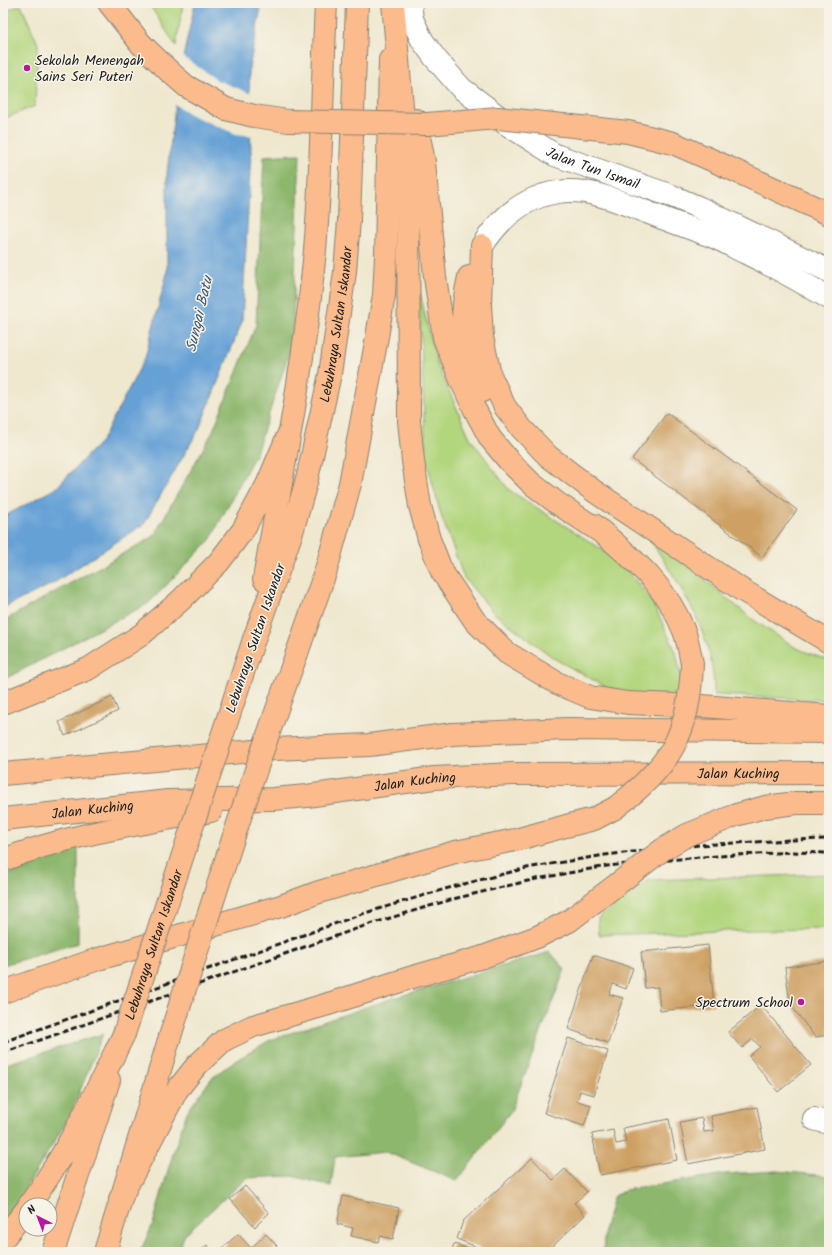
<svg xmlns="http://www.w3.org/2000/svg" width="832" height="1255" font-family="Kalam,sans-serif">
	<rect width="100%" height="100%" fill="#f7f3e8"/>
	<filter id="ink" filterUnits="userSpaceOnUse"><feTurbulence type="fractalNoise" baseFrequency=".025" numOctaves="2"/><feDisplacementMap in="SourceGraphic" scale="8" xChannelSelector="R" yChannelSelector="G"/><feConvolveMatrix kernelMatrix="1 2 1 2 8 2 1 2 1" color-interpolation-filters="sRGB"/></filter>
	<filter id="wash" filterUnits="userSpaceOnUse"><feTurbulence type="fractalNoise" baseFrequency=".012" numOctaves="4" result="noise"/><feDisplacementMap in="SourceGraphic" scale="16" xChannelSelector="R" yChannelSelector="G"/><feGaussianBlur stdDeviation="0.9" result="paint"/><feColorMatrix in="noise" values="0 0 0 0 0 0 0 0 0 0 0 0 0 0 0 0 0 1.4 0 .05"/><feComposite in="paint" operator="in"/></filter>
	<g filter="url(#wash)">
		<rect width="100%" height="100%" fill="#efe8cf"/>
		<path fill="#b2d67e" stroke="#67794d" d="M148,3H183L176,46L149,4Z
			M21,5L38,44L35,106L3,119V12Z
			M419,290L437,364L470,438L509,490L620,561L653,603L676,652L684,693L638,698L606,687L555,659L494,613L464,578L441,515L426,459Z
			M648,537L692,569L752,619L796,648L829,661V700L714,695C716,636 679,583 648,537Z
			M829,874V929L756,930L599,935L598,918L649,880Z"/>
		<path fill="#8db76d" stroke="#546a44" d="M300,154L292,344L256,453L210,540L149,603L3,680V621L153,537L212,433L256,325L264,156Z
			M78,845V943L3,965V872Z
			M550,952L565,969L511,1111L457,1181L386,1152L335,1157L331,1186L292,1176L247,1178L185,1234L178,1252H140L153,1224L170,1163L187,1112L211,1079L230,1064L270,1040L390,999Z
			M103,1034L69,1118L6,1220L3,1223V1065Z
			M777,1171L829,1176V1252H603L605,1227L613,1197L625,1190L725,1174Z"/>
		<path fill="#66a1d6" stroke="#415e79" d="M195,3H262L249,68L251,153L242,322L199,429L144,524L52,584L3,608V517L56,488L102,440L145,358L167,273V173L178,80Z"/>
		<path fill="#efe8cf" d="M182,56L217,80L252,94L253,136L236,134L193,116L174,104L176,79Z"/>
		<g id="blocks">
			<path fill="#cea063" d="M667,413L797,510L762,557L632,459Z
				M112,697L118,711L65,736L59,722Z
				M708,945L714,1005L660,1011L658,987L645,988L641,952Z
				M593,955L633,968L626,989L613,984L609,994L623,998L608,1043L568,1029Z
				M829,961V1035L815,1037L790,1004L785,967Z
				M761,1005L811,1065L778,1092L749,1056L760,1047L753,1039L742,1048L728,1032Z
				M568,1038L608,1051L594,1095L580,1091L577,1101L591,1105L584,1126L544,1113Z
				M757,1107L765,1149L688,1164L680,1122L702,1118L704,1132L714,1131L711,1116Z
				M669,1119L677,1160L600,1175L592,1134L613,1130L616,1144L626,1142L623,1128Z
				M532,1158L553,1180L565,1169L587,1192L574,1203L585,1215L551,1248L553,1250L551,1252H489L457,1239L463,1221Z
				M245,1186L269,1213L255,1227L230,1199Z
				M343,1196L399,1208L393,1239L380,1236L378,1242L351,1236L353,1228L337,1224Z
				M238,1234L251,1248L266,1234L277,1246L271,1252H218Z
				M454,1244L478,1252H451Z
				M207,1245L213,1252H199Z"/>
		</g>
	</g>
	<g filter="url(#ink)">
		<use href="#blocks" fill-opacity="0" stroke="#868276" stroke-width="1"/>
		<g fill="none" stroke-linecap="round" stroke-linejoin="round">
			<defs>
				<g id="minor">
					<path id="s1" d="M410,3L412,19L422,40L435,58L461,88L495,114L505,123L555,155L672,196L700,208L829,271"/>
					<path d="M482,246C500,218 524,197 558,192C589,187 620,202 649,213C670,221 692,229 714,237C725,242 736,248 746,253C775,267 802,282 829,298"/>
					<path d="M814,1119L829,1123"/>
				</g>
				<g id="major">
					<path d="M109,3L141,44"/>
					<path d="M264,579C283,470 305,361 315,250C322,168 322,85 326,3"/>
					<path id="s2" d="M254,639L292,532L307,479L330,374L345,272L349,220L357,3"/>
					<path d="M297,653L326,570L350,484L377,337L384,295L386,256L390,60"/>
					<path d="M53,1252L109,1080"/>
					<path d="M105,1252L168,1043"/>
				</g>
				<g id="highway">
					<path d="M393,3L408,175L409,421L413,461L420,506L429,539L442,572L475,621L507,653L557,683L590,697L628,703L702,706L829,716"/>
					<path d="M416,120L424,162L435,277L444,338L460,378L474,408L490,438L509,461L531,483L557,503L604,534"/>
					<path d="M482,246L480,305L482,337L490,375L505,407L522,429L548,456L594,491L742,590L829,642"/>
					<path d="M469,277C466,290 463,305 463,320C463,340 473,373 482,391"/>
					<path d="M594,525C630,557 666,584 684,631C688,641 690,653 692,664"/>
					<path d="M3,703L88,669L141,635L181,600L219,562L243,530L267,485L289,433"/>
					<path d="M3,774L275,749L369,745L453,734L567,729L829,732"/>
					<path id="s3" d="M3,819L168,801L273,799L307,796L434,778L513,774L829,773"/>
					<path d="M3,860C69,834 141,824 211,811"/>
					<path d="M3,992L95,960L281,906L319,892L455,852L515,840L566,826L594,819L615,808"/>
					<path d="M120,1199L177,1090L197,1065L224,1040L253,1026L325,1005L416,976L483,957"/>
					<path d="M29,1205C68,1152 95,1093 124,1034"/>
					<path d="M3,1239L26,1210"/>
				</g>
			</defs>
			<use href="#minor" stroke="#868276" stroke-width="24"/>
			<use href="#major" stroke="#868276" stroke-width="24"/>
			<use href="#highway" stroke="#868276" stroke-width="24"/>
			<use href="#minor" stroke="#fff" stroke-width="22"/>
			<use href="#major" stroke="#fbbb8c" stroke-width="22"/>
			<use href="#highway" stroke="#fbbb8c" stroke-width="22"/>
			<path stroke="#1c1c1c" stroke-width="3" stroke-dasharray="6 3" stroke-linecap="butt" d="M3,1042L365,913L452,887L527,868L605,855L699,845L791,840L829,839
				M3,1053L367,925L453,899L536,879L607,866L700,857L793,852L829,853"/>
			<defs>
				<g id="major-bridge">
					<path d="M141,44L170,72L186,86L226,109L254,116L288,121L427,124L498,118L628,132L673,143L714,161L829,214"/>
					<path id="s4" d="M124,1034L254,639"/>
					<path d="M168,1043C209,912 250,782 297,653"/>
				</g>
				<path id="highway-bridge" d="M615,808C671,765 689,735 692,664
					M483,957L537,937L569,921L662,850L687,835L736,815L765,807L796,803H829"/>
			</defs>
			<use href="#major-bridge" stroke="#868276" stroke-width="24" stroke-linecap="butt"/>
			<use href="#highway-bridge" stroke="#868276" stroke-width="24" stroke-linecap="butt"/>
			<use href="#major-bridge" stroke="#fbbb8c" stroke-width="22"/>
			<use href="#highway-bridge" stroke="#fbbb8c" stroke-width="22"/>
		</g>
	</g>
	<g fill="#b5179e" stroke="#f7f3e8" stroke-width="1.5">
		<circle cx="27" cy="68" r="4"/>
		<circle cx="801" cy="1002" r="4"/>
	</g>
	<g text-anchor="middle" stroke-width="3" stroke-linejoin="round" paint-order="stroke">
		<g font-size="14" fill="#1c1c1c" stroke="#f7f3e8" text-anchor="start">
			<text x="35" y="65">Sekolah Menengah<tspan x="35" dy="16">Sains Seri Puteri</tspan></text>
			<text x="793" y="1007" text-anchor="end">Spectrum School</text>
		</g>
		<g font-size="14" fill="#1c1c1c" stroke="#f7f3e8">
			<text dy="5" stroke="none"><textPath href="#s1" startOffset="257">Jalan Tun Ismail</textPath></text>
			<text dy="5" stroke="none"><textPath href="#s2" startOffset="326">Lebuhraya Sultan Iskandar</textPath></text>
			<text transform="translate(255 638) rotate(-71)" y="5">Lebuhraya Sultan Iskandar</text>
			<text dy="5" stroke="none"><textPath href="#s3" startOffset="738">Jalan Kuching</textPath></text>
			<text dy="5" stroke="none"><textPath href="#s3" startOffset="414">Jalan Kuching</textPath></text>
			<text dy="5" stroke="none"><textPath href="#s3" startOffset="90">Jalan Kuching</textPath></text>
			<text dy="5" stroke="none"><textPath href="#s4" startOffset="94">Lebuhraya Sultan Iskandar</textPath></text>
		</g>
		<g font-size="15" font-style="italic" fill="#3d5870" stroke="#f7f3e8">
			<text transform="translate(199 314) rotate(-77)" y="5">Sungai Batu</text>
		</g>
	</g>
	<rect width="832" height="1255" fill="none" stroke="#f7f3e8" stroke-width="16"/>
	<g transform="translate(38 1217) rotate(318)"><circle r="19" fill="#f7f3e8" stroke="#9f9d96"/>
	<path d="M0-3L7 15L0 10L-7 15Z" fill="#b5179e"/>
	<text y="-6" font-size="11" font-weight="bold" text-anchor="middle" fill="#1c1c1c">N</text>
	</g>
</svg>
